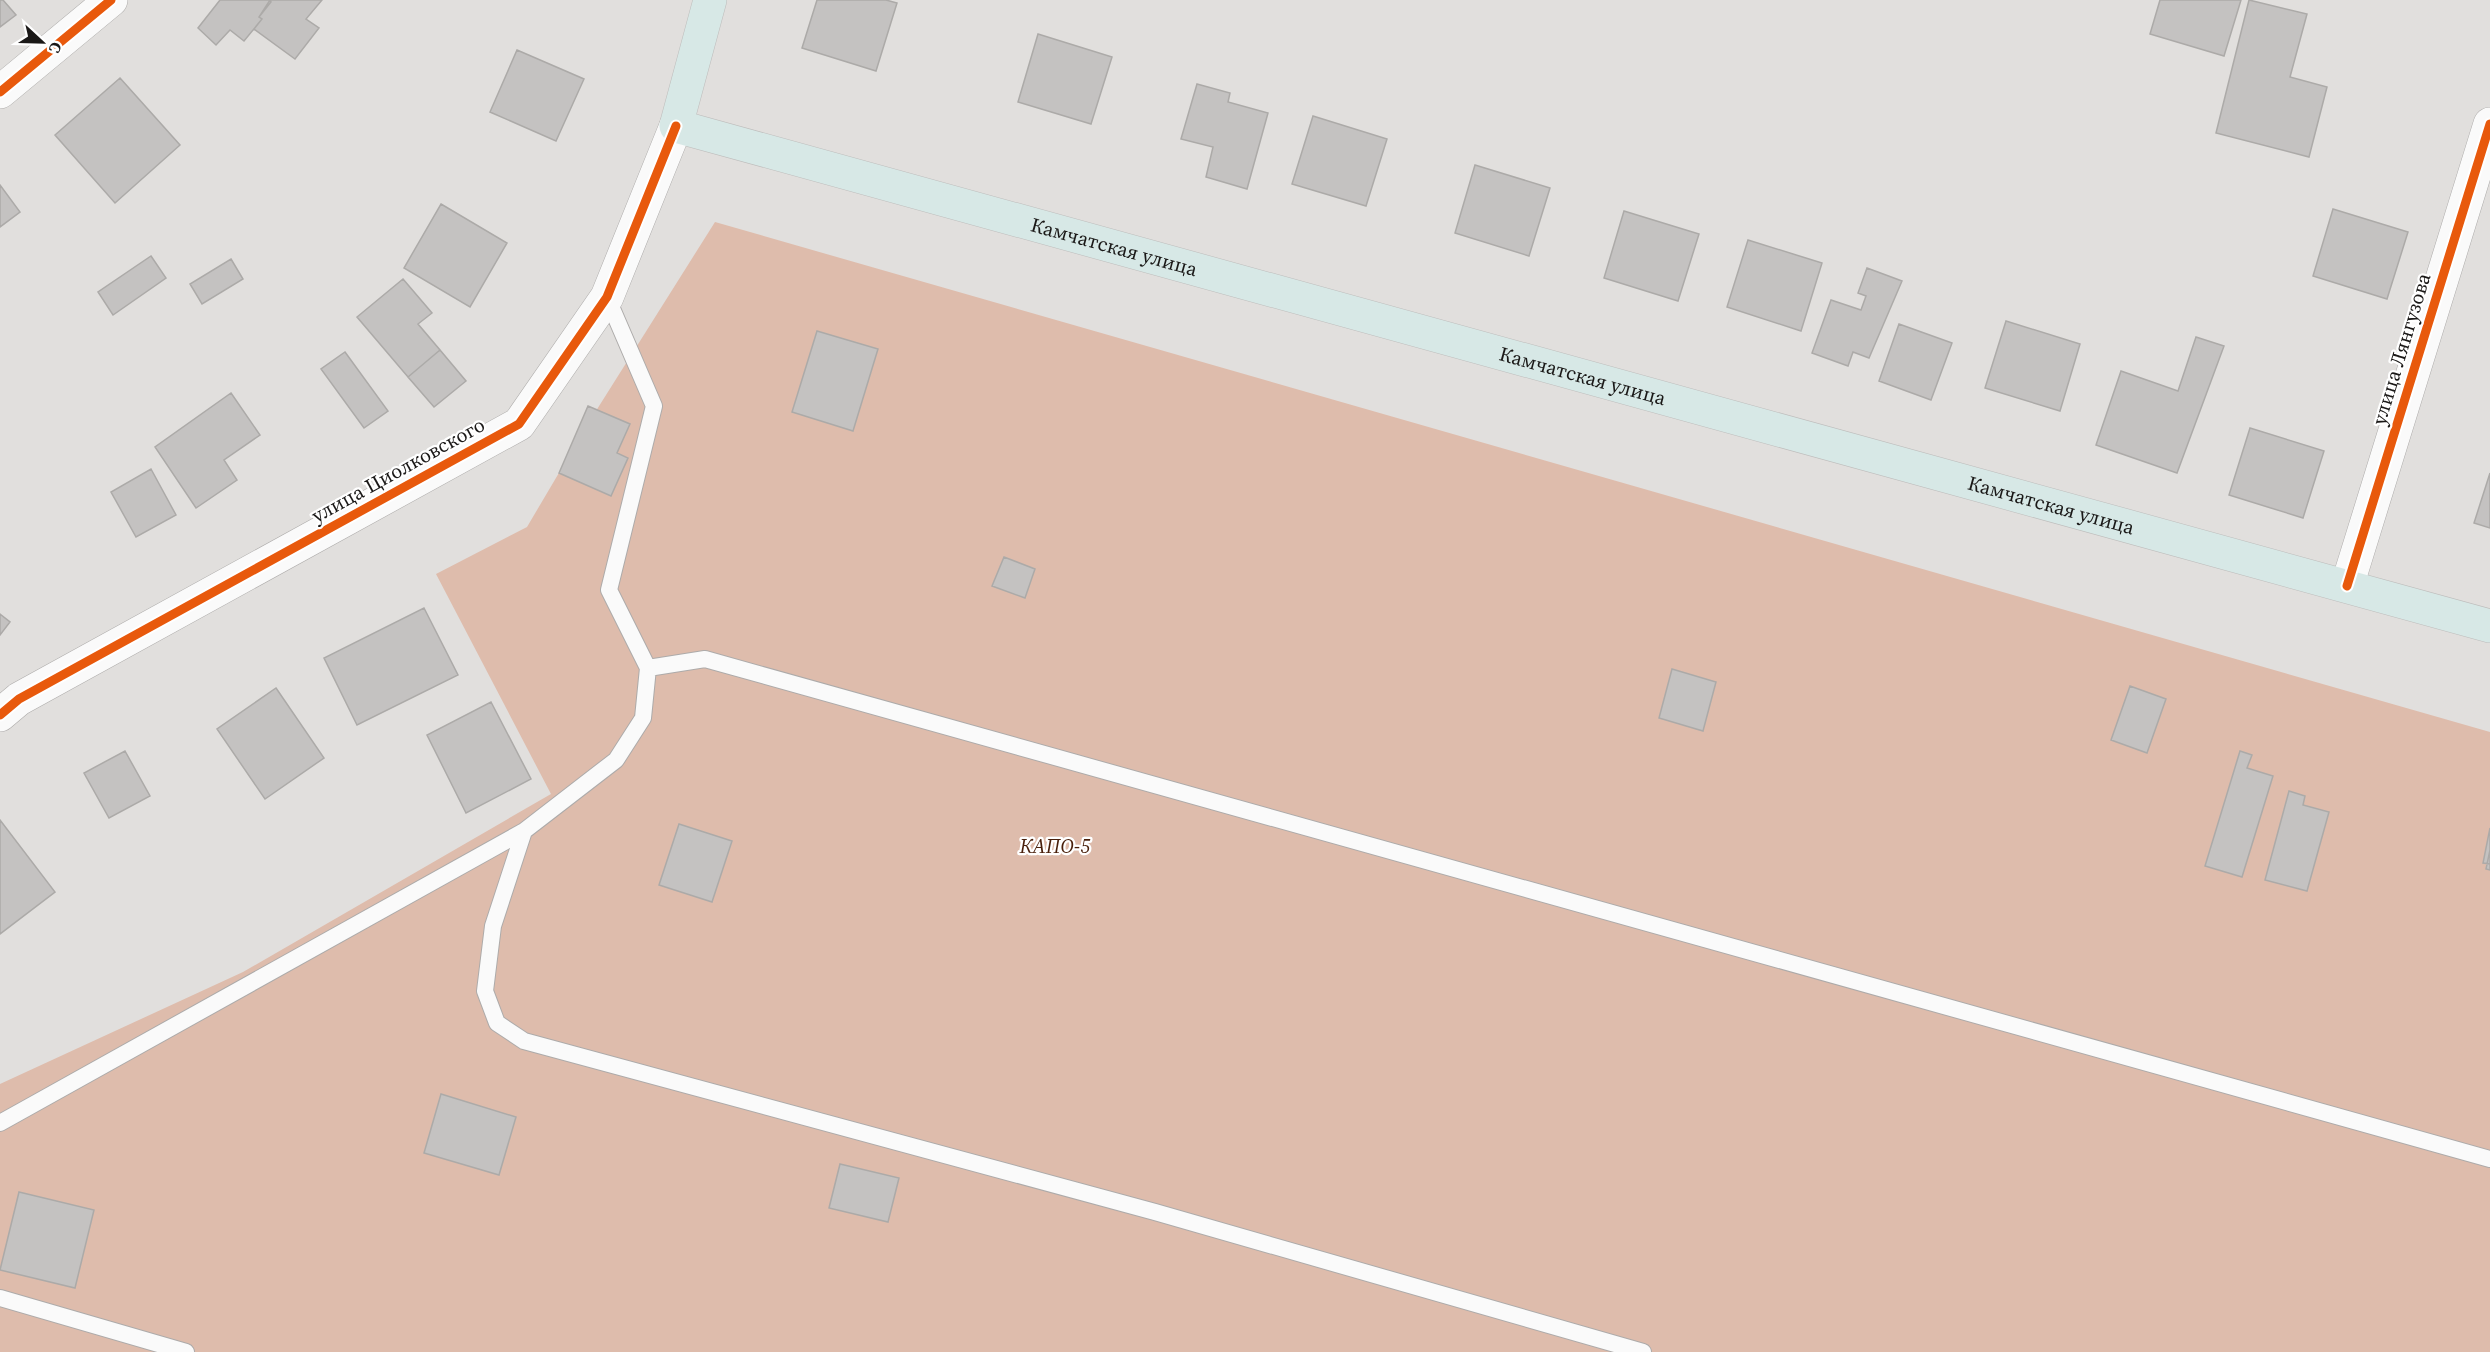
<svg xmlns="http://www.w3.org/2000/svg" width="2490" height="1352" font-family="'Source Serif 4',serif">
	<rect width="100%" height="100%" fill="#e1dfdd"/>
	<path fill="#debcac" d="M715,222L2490,732V1352H0V1084L243,972L551,794L436,574L527,527L589,422Z"/>
	<path fill="#c4c2c1" stroke="#acaaa8" stroke-width="1.5" d="M0,0H3L16,15L0,27Z
		M220,0H270L271,2L259,17L262,19L244,41L230,30L216,45L198,28Z
		M270,0H322L306,19L319,28L295,59L254,29L262,19L259,17Z
		M817,0H886L897,3L876,71L802,48Z
		M2160,0H2241L2224,56L2150,34Z
		M2249,0L2307,14L2290,77L2327,87L2309,157L2216,133Z
		M1038,34L1112,57L1091,124L1018,102Z
		M517,50L584,79L556,141L490,112Z
		M120,78L180,145L115,203L55,135Z
		M1197,84L1230,93L1228,102L1268,113L1247,189L1206,177L1213,147L1181,139Z
		M1313,116L1387,139L1366,206L1292,184Z
		M1475,165L1550,188L1529,256L1455,233Z
		M0,185L20,212L0,227Z
		M441,204L507,243L470,307L404,268Z
		M2333,209L2408,232L2387,299L2313,276Z
		M1624,211L1699,234L1678,301L1604,278Z
		M1748,240L1822,263L1801,331L1727,307Z
		M151,256L166,278L113,315L98,292Z
		M231,259L243,279L202,304L190,284Z
		M1867,268L1902,281L1869,358L1853,352L1848,366L1812,353L1831,300L1861,310L1866,296L1858,293Z
		M403,279L432,313L418,324L440,350L408,377L357,317Z
		M2006,321L2080,344L2060,411L1985,388Z
		M1899,324L1952,343L1931,400L1879,381Z
		M817,331L878,349L853,431L792,412Z
		M2196,337L2224,346L2177,473L2096,445L2121,371L2178,391Z
		M440,350L466,381L434,407L408,377Z
		M345,352L388,411L364,428L321,369Z
		M231,393L260,435L224,460L237,480L196,508L155,447Z
		M588,406L630,424L617,453L628,458L611,496L559,473Z
		M2250,428L2324,451L2303,518L2229,495Z
		M151,469L176,515L136,537L111,492Z
		M2490,473V528L2474,523Z
		M1004,557L1035,569L1025,598L992,586Z
		M424,608L458,675L357,725L324,658Z
		M0,614L10,622L0,635Z
		M1672,669L1716,682L1703,731L1659,718Z
		M2130,686L2166,699L2147,753L2111,740Z
		M276,688L324,758L265,799L217,729Z
		M491,702L531,779L466,813L427,735Z
		M125,751L150,796L109,818L84,773Z
		M2240,751L2252,755L2247,768L2273,776L2242,877L2205,866Z
		M2289,791L2305,796L2303,805L2329,812L2307,891L2265,880Z
		M0,820L55,892L0,934Z
		M679,824L732,841L712,902L659,885Z
		M2490,828V864L2483,863Z
		M2490,850V870L2486,869Z
		M441,1094L516,1117L499,1175L424,1153Z
		M840,1164L899,1178L888,1222L829,1208Z
		M19,1192L94,1210L75,1288L0,1270Z"/>
	<g fill="none" stroke-linecap="round" stroke-linejoin="round">
		<defs>
			<path id="lane" d="M648,668L705,659L2490,1159
				M524,831L493,926L485,991L497,1023L524,1041L1155,1212L1643,1352
				M0,1123L524,831L616,760L643,718L648,668L609,590L654,406L607,297
				M0,1298L186,1352"/>
			<path id="street" d="M0,92L111,0
				M2347,586L2490,124
				M0,715L19,699L519,424L607,297L676,126"/>
			<g id="primary">
				<path id="s1" d="M710,0L676,126L2490,626"/>
			</g>
		</defs>
		<use href="#lane" stroke="#adabaa" stroke-width="18"/>
		<use href="#street" stroke="#adabaa" stroke-width="34"/>
		<use href="#primary" stroke="#bebdbc" stroke-width="34"/>
		<use href="#lane" stroke="#fafafa" stroke-width="16"/>
		<use href="#street" stroke="#fafafa" stroke-width="33"/>
		<use href="#primary" stroke="#d7e8e6" stroke-width="33"/>
		<defs>
			<path id="cycleway" d="M0,92L111,0
				M2347,586L2490,124
				M0,715L19,699L519,424L607,297L676,126"/>
		</defs>
		<use href="#cycleway" stroke="#fff" stroke-width="13"/>
		<use href="#cycleway" stroke="#e8590c" stroke-width="9"/>
	</g>
	<g text-anchor="middle" stroke-width="4.5" stroke-linejoin="round" paint-order="stroke">
		<g font-size="20" fill="#1a1817" stroke="#fff">
			<text dy="7" stroke="none"><textPath href="#s1" startOffset="585">Камчатская улица</textPath></text>
			<text transform="translate(2401 349) rotate(-73)" y="7">улица Лянгузова</text>
			<text dy="7" stroke="none"><textPath href="#s1" startOffset="1071">Камчатская улица</textPath></text>
			<text transform="translate(398 470) rotate(-29)" y="7">улица Циолковского</text>
			<text dy="7" stroke="none"><textPath href="#s1" startOffset="1557">Камчатская улица</textPath></text>
		</g>
		<g font-size="20" font-style="italic" fill="#481e09" stroke="#fff">
			<text x="1055" y="853">КАПО-5</text>
		</g>
	</g>
	<g transform="translate(42 42) rotate(112)" stroke="#ffffff" stroke-width="4.5" paint-order="stroke">
	<path d="M0-4.5L10 22L0 15L-10 22Z" fill="#1a1817"/>
	<text y="-9" font-size="16" font-weight="bold" text-anchor="middle" fill="#1a1817">С</text>
	</g>
</svg>
